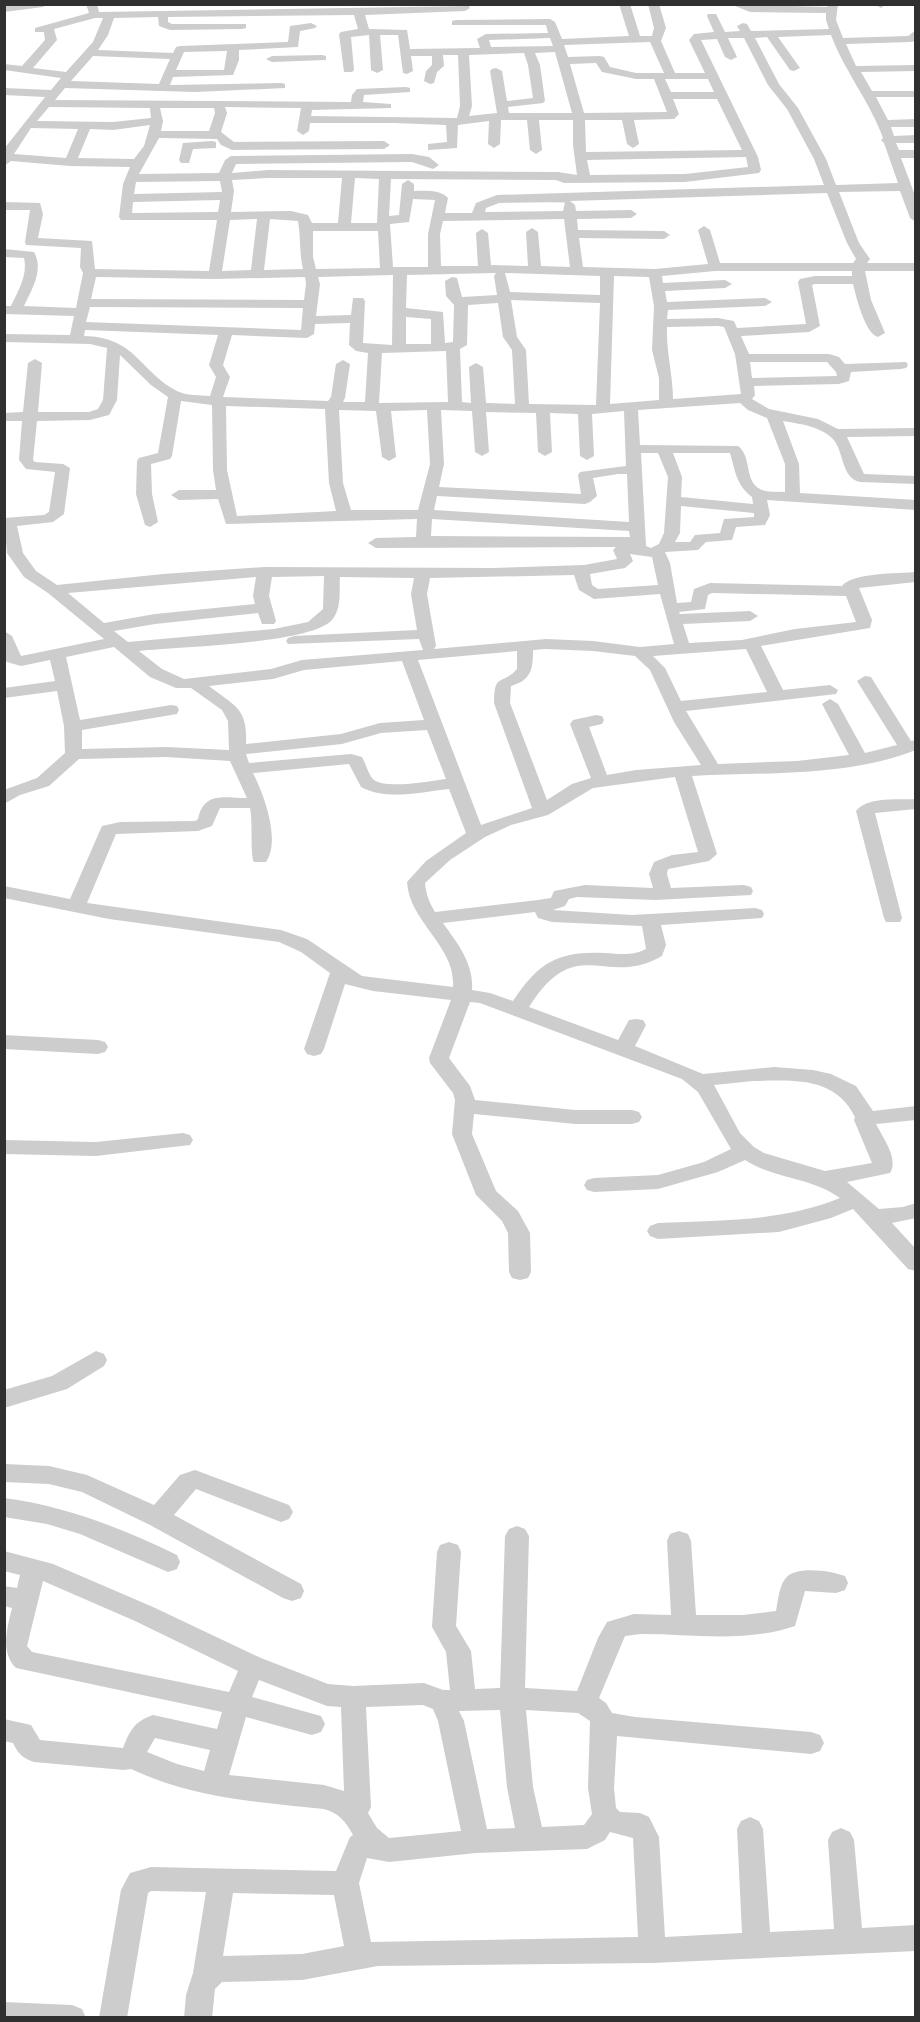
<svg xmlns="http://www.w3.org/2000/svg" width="920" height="2022" font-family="'Titillium Web',sans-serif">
	<rect width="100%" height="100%" fill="#fff"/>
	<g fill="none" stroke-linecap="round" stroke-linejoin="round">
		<path fill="#cdcdcd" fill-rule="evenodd" d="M14,4H48L43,7L4,12V6Z
			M86,4H97L99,12L469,6L470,8L465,11L365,15L369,29L407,30L410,49L480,48L477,39L486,34L548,33L546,25H452V21L456,20L550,19L555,22L562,39L629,36L619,4H630L640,36H652L654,28L648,4H659L666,28L661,41L675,73H705L689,40L694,34L714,32L707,16L708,14H716L725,32L740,31L737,26L743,23L747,24L751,31L829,29L826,20V13L750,12L730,4L827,7L828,4H838L836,20L843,38L908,36L916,30V41L911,42L846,44L856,66L916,65V71L861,72L872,91H916V97H876L888,120L916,119V127H891L894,136L916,135V143H896L899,150H916V158H901L916,198V222L910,218L900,191L839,192L859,243L870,259L867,263H916V271H865L871,300L885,333L878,337C865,334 856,296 853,284H815L812,285L820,326L809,332L741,336L749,354H829L839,357L845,364L906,362L908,365L906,368L901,369L851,372L849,381L839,384L754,386L755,395L752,399L769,409L818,419L838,429L916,428V436L847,437L864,474L916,476V484L860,482C841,478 844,451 833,439C820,426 800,424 783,421L799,464L800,493L916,500V510L767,500L770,515L765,525L736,527L732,540L706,542L698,550L665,552L670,563L677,603L691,602L694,589L710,583L842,586C853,572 898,574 916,572V582L859,588L872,620L870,628L761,646L783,690L830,685L838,690L836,694L686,711L718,764L797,761L849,755L822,704L830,699L838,704L865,753L897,745L857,681L865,676L871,677L911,741L916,740V750C849,777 764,772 692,776L717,854L709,861L668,869L667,874L671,888L744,885L751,887L753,891L751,895L655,900L577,897L569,899L565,906L553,910L632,915L755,908L762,910L764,914L762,918L661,925L666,945L662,956C606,989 577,931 529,1007L618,1040L629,1020L636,1019L643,1020L646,1025L635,1046L703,1074L774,1067L813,1070L831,1074L856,1086L873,1111L916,1106V1120L876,1124C883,1138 899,1159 890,1173L847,1182L879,1209L903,1207L916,1203V1218L892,1223L916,1249V1271L908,1269L853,1209L831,1218L779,1232L658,1239L650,1236L647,1231L650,1226L658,1223C721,1220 781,1222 840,1198C811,1177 774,1179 745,1160L718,1172L658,1189L594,1192L587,1190L584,1185L587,1180L594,1178L658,1175L704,1162L731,1149L698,1092L682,1079L480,1003L470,1002L449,1058L470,1086L475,1100L575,1110H632L639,1112L642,1117L639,1122L632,1124H575L474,1114L472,1134L496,1191L518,1211L530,1233L531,1272L528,1278L520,1280L512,1278L509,1272L508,1233L502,1221L476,1195L452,1134L455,1100L453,1093L430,1063L429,1058L451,1000L373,991L345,984L324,1049L321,1054L314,1056L307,1054L304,1049L330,973L301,952L279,942L109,919L4,898V886L70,899L102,826L120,822L195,821L198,819C204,791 224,798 247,798L230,761L166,757L79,759L49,786L20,795L4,804V790L37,778L65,753L64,726L57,691L4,698V688L55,681L50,660L21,666L7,662L4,658V631L12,636L21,656L104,639L48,593L24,577L7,553L4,518L44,515L49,512L55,472L26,469L19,460L22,421H4V413L23,412L28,363L35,359L42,363L38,412H89L98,409L103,400L107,348L90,344L4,342V334L70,335L74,316L4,314V306H11C18,291 28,275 24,258L4,257V249L34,252C44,270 32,289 24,306L76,308L83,273L80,267L81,248L26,245L25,242L30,210H4V202L40,203L43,214L38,238L92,241L95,269L209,271L217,220H121L119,217L123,184L130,167L70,166L11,161L4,166V149L45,97L4,95V88L51,90L61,78L4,70V64L22,66L45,40L44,32H35V28L89,13ZM354,15L358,29L341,32L339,34L344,72H352L354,70L351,37L369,35L371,70L377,73L383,70L380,35H398L403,73L407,74L413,71L411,56H432V65L426,71L424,81L430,84L434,83L437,72L444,66L443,55H458L460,106L457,118L311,116L312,110L391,108V104L363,102L364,95L410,92V88L406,87L357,89L352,95L351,102L55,100L65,88L195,92L285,88V84L281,83L170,85L173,77L233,75L239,60V50L298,47L300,31L315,28L317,26L311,23L290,26L288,42L180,46L176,47L173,53L98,50L108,35L114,18L158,17L159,26L170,30L242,29L246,28V24H172L168,22V17ZM95,18H103L93,42L66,72L33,68L57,40L54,29ZM831,35C845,72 870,102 883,138L881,140L884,143L898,183L836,185L826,159L798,108L779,84L755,38L767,37L790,70L794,71L800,68L778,37ZM550,38L553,46L491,47L489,40ZM728,38H744L768,85L787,109L814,159L824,185L497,195L476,203L472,213H445L448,198C439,189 426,191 414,191V184L408,180L402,184L399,215L389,216L391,179L556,180L564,183L685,182L759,173L761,170L758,157L701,40L717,39L725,57L731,60L737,57ZM650,42L664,73H636L610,67L604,57L600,56L568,57L564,45ZM227,51L224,70H176L184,52ZM555,52L572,113H509L508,107L543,103L545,101L540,65L535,53ZM524,53L528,65L533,98L507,101L502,71L496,68L492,69L490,71L497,113L469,116L472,106L469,55ZM93,56L170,59L159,84L71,81ZM596,63L602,72L636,79H654L667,112L584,113L570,64ZM665,79H708L714,92H671ZM673,99H717L742,150L586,152L585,120H622L627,144L633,148L639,144L634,120L674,119L679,114ZM49,107L150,108L151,118L113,122L37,121ZM225,107L301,108L297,131L303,135L309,131L310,123H394L446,125L447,142L428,144V150L457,148L458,125L489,121L488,144L494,148L500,144L501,120H527L530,150L536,154L542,150L539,120H573V145L577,175L558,172L268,170L232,173L236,164L412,162L433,169L439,165L429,157L412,154L231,156L225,160L219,173L139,174L159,138L217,139L221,145L232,150L384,149L390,145L384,141L234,142L221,132L227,113ZM160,108H214L215,113L209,131H161L163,121ZM150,125L144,146L134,159L78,158L90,129L113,130ZM31,128L78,129L66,158L14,154ZM746,157L748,167L685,174L590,175L587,160ZM268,178H342L338,223H312L308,215L291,211L231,212L234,191L232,180ZM355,178L379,179L377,223H351ZM220,181L222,192L134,194L136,182ZM827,193L847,243L856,259L853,263H720L710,230L704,226L698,230L708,264L655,269L583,267L579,238L664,239L670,235L664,231L578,230L577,219L631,218L637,214L631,210L576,211L575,205L570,201ZM413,199L435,200L428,234V267H393L390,224L409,222ZM220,200L218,212L132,213L133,202ZM565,202L563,211L485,212L486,208L499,203L567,202ZM257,219L251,270L222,271L230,220ZM270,219L298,221C301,237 299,253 303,269L264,270ZM564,219L570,267L541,266L538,232L532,228L526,232L528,266L491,265L488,233L482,229L476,233L478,266H441L440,234L443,221ZM313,231H378L380,268L316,269L313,257ZM715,271H852V276H815L800,279L798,282L806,324L737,328L734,321L718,318L667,319L668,310L765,306L772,302L765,298L667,302L665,291L725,288L732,284L725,280L663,283L662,276ZM496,273L494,276L497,295L462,297L457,278L452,277L445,281L446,296L454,305L453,342L445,343L443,312L406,308L407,275ZM505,273L600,276V295L510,292ZM393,275L392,345L363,343L365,301L363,298H353L351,315L316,316L320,284L318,277ZM614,276L649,277L654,306L652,350L659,378V400L610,404ZM96,277L215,279L305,277L306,284L304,300L91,299ZM511,300L600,303L596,405L529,404L526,350L517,337ZM498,303L503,337L512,350L515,404L486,403L483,367L476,363L469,367L471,403L462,402L460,349L467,345L468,305ZM90,307L303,308L301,330L86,322ZM406,317L431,319V344H406ZM350,323L349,345L356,351L368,353L365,402H343L345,398L350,364L343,360L336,364L331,397L328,401L223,397L230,377L223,365L232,335L307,338L314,334L315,324ZM718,326L724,327L735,354L741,394L673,399C673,374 666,352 667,327ZM85,330L218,335L209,365L216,377L210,396C200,395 186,396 177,391C139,371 136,337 84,336ZM446,351L448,402L379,403L382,353ZM120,355L151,385L168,397L158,453L139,458L137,461L136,494L145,525L150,527L158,522L152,494L151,464L170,459L172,456L181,401L212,405L213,470L216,490H179L171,495L179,500L218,499L226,524L417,519L416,537L376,538L368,543L376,548L616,547L613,550L617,559L584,565L491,568L265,567L163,574L57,585L36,571L23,553L17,526L53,522L64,514L70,468L63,464L35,462L33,460L37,421L90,420L109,415L117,400ZM750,362H827L836,372L837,376L752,378ZM740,403L748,410L767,418L785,464V492C778,491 767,493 760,489C744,481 752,456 738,446L640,445L638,410ZM226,406L325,409L329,483L336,511L237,516L227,470ZM339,410L376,411L382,457L389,461L396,457L391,411L427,410L430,464L418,510H351L343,483ZM441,410L472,411L475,452L482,456L489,452L486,412L536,413L538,452L545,456L552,452L550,413L578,414L580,456L587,460L594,456L592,414L624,411L626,466L580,472L578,475L581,494L439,487L444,464ZM641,453H658L668,477L664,533L659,544L651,548L646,546ZM673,453H730C735,470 736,485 752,497L753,504L681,497L682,477ZM618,474H627L629,522L434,510L437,496L585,504L590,502L597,496L593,478ZM681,506L754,513V517L724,519L720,533L695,535L690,542H675L680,533ZM432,519L629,531L630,537L431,536ZM630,554L652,557L658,585L598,589L592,585L590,574L625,568L633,561ZM574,575L579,590L594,599L660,594L674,644L640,647L593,641L546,639L434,649L436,646L427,594L430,578ZM324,576L323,609L308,622L274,629L128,642L114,631L155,624L258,613L262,624H274L276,621L269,596L272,577ZM256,577L253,596L255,604L155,614L104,623L68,593ZM340,577L414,578L411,594L417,630L294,636L288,638L286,641L288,644L419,639L423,650L302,660L271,669L184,679L162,669L139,651C175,647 311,644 332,620C342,608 339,592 340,577ZM712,593L846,596L856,622L795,629L742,640L689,643L683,624L750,621L758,616L750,611L680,614L679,612L705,609L708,595ZM114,647L150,677L176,688H191L222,710L228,721L229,750L166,747L82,749V730L171,715L177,714L179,710L177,706L171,705L80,720L66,657ZM546,649L593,651L635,656L650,670L674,722L701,765L636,770L607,775L589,727L602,724L604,720L602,716L596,715L573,720L570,724L591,778L572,784L547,800L510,703L511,686C531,680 533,670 533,650ZM746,649L767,692L681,701L665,668L653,656ZM517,651V669C502,686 494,672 494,703L532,808L481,825L418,660ZM402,661L424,720L380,723L341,734L246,744C248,707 234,706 209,686L273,679L304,670ZM427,730L446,779C431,781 384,790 373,779C368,774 366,764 362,757L351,754L249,763L246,754L342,744L381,733ZM349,764L361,787C387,801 421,792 449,789L466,833L426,861L407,882C409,922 456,946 453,987L362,976L307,939L281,930L87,903L116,834L198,831L212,826L220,808H250C253,821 250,856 254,862H266C281,840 264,795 253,773ZM675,777L698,852L672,855L654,862L649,874L653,888L585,885L554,891L551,898L538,900L435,912C429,902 426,894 425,883L450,860L485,837L511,825L548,815L593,788ZM535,912L538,918L552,922L642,926L646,949C633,956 620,954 605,953C558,951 539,962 513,1001L490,993L472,990C474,963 457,943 443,923ZM753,1081C793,1080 835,1076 855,1117L854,1120L872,1163L825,1171L764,1153L754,1147L740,1133L714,1085Z
			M886,4L881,8L876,5V4Z
			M322,55L326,56V60L272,62L266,59L272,56Z
			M212,141L216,142V148L193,149L189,163H181L179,160L183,143Z
			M916,799V809L875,813L902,918L900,922H886L884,918L856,811C868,796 898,800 916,799Z
			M4,1035L98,1040L105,1042L108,1047L105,1052L98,1054L4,1049Z
			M183,1133L190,1135L193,1140L190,1145L96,1156L4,1154V1140L96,1142Z
			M96,1351L104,1354L107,1360L104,1366L67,1389L4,1408V1390L52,1376Z
			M4,1464L49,1466L87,1475L154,1505L180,1475L195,1470L289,1505L293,1512L289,1519L281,1522L196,1489L174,1515L301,1584L304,1591L301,1598L292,1601L283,1598L150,1525L82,1492L49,1484L4,1482Z
			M4,1498C66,1506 121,1528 177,1555L180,1562L177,1569L168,1572L80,1534L47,1524L4,1517Z
			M517,1526L525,1529L529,1536L525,1688L577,1691L598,1638L607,1622L634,1614L671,1615L667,1541L670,1534L679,1531L688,1534L691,1541L696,1615H743L776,1611C778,1601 779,1587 785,1579C795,1565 831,1571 845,1576L848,1583L845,1590L836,1593L805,1591L795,1626C746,1643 692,1634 641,1634L625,1636L599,1698L606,1703L612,1713L635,1717L811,1732L820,1735L824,1743L820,1751L811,1754L617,1736L614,1788L616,1808L620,1812L640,1813L649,1817L659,1837L665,1937L742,1933L737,1829L741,1821L750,1817L759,1821L763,1829L770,1932L834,1929L828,1840L832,1832L841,1828L850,1832L854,1840L862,1928L916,1925V1951L652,1963L378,1966L302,1980L222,1982L215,1989L212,2018H184L186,1995L193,1973L206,1892L151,1891L148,1893L127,2018H99L121,1890L130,1873L151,1867L336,1871L350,1837L353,1835C346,1822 339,1813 324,1809C257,1802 192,1798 131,1769L124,1770L34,1762C23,1758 18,1754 13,1743L4,1741V1719L31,1725L40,1740L123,1748C130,1730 135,1721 153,1715L217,1729L222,1712L16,1668C0,1652 7,1629 12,1608L4,1606V1586L17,1588L20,1575L4,1571V1551L53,1564L153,1607L261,1658L328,1684L353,1686L424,1683L443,1690H450L446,1652L432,1627L437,1552L440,1545L449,1542L458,1545L461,1552L456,1626L471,1651L475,1689L500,1688L505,1536L509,1529ZM43,1581L135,1621L238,1671L229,1692L32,1652L27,1646ZM259,1680L327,1706L341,1707L344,1791L324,1785L229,1775L246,1717L312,1735L321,1732L325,1724L321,1716L252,1697ZM423,1705L433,1709L438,1721L461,1831L389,1838L377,1828L368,1813L371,1807L366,1707ZM500,1710L507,1787L515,1828L487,1829L464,1721L459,1711ZM526,1710L578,1713L590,1721L588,1788L592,1814L584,1825L542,1827L533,1787ZM155,1738L210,1750L204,1771L177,1764L147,1752ZM610,1832L633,1838L638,1937L371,1942L359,1883L367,1858L389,1862L476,1853L587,1849L605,1840ZM233,1893L334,1895L344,1946L302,1954L223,1956Z
			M4,2002L72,2005L82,2009L86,2018H4Z"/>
	</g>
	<rect width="920" height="2022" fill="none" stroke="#303030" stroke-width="12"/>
</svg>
